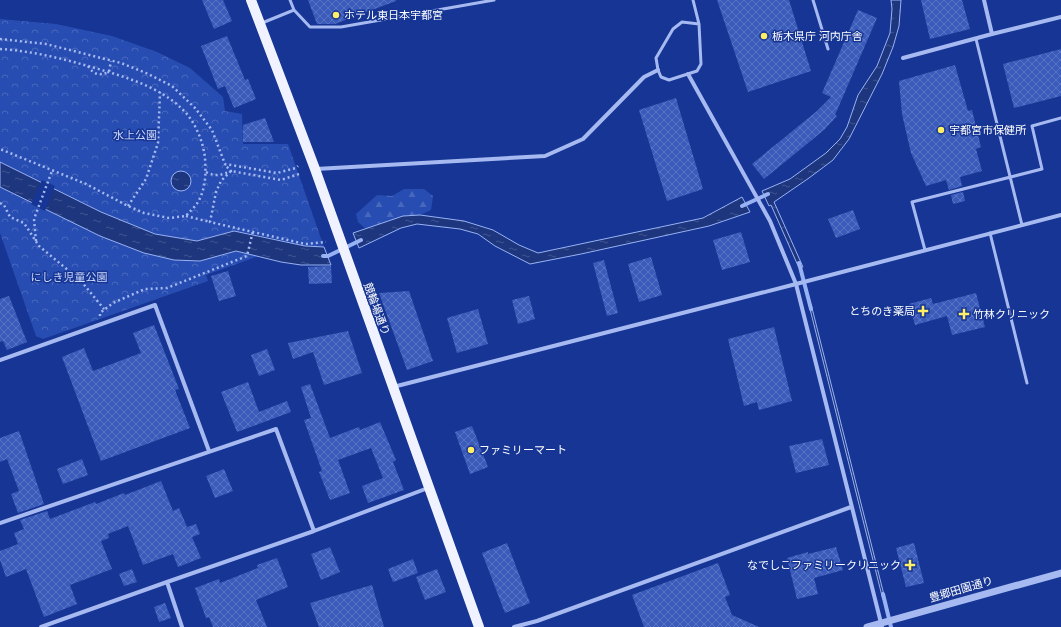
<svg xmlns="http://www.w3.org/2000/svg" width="1061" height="627" font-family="Figtree,'Noto Sans JP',sans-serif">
	<defs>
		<pattern id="forest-firs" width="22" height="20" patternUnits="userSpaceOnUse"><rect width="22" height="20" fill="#284db2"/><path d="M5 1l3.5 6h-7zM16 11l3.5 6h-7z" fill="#4868be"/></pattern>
		<pattern id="park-crowns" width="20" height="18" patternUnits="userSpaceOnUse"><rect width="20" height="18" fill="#284db2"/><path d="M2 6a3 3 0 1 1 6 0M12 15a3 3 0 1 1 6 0" fill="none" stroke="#4868be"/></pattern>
		<pattern id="water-ripples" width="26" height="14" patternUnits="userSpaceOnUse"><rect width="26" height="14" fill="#1e367e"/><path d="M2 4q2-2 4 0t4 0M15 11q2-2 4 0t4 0" fill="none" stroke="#405491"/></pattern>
		<pattern id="building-cross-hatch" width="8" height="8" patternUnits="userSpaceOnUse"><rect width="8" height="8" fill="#3a5bba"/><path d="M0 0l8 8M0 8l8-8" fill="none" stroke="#5874c4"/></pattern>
	</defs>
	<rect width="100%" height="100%" fill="#163594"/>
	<path fill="url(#forest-firs)" d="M404,189H424L433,196L431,210C411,220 389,225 366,229L358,222L356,214L377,195L392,196Z"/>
	<path fill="url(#park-crowns)" d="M0,19L56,24L112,36L157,52L190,68L223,97L225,111L242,114L243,144H288L324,247L305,246L259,235L234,231L197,241L155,234L101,212L0,162Z
		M0,187L100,236L144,253L200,261L236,251L259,256L206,275L208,281L43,339L36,336L0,233Z"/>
	<path fill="url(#water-ripples)" stroke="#98b2f3" d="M891,0H901L899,26L893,47L882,74L849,139L833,160L809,178L774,202L803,267L799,268L771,205L769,206L762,191L790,179L826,153L840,139L847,127L858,95L877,66L890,33L892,9Z
		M0,162L101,212L155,234L197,241L234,231L305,246L324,247L331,265H301L281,262L236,251L200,261L174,260L144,253L100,236L0,187Z
		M171 181a10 10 0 1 1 20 0a10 10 0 1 1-20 0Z
		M742,197L750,212L709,226L581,254L530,264L495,246L478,234L460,229L417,224L401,228L359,248L353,233L403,216L420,215L464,221L493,230L519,245L538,253L703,218Z
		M811,304L885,599L883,600L809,305Z"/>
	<path fill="#163594" d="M42,180L55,186L45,211L31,204Z"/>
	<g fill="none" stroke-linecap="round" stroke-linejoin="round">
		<path stroke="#98b2f3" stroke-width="4" d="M742,206L768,194
			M323,256H328L361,240
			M799,263L811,309
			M883,594L891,627"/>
	</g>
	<path fill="url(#building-cross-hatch)" d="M202,0H223L232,21L214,29Z
		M308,0H396V1L335,24H317Z
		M717,0H789L811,71L748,92Z
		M921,0H962L970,29L930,39Z
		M858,10L877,18L835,115L837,116L824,130L764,179L752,164L817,111L831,97L822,93Z
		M227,36L245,80L248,79L256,99L234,108L225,86L218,89L201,46Z
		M1061,49V96L1014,108L1003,64Z
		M955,65L968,111L972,110L981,147L976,149L982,171L960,177L962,186L949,190L946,180L926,186L911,153L902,114L899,81Z
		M676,98L703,189L667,201L639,110Z
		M265,118L274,142H243V125Z
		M963,192L965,201L953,204L951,195Z
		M853,210L860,229L836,238L828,219Z
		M741,232L750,262L722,270L713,240Z
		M651,257L662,295L639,302L628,264Z
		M604,260L618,313L607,316L593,263Z
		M331,266L332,283L309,284L308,267Z
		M228,271L236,296L219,301L211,276Z
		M409,291L433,361L407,370L379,293Z
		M976,293L985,327L952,335L947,316L915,325L909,304L931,298L933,304Z
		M9,296L27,342L7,350L3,341L0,342V299Z
		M529,296L535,319L518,324L512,300Z
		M478,309L488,344L457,353L447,318Z
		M154,325L179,389L175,390L190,428L101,461L62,357L84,348L93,371L141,353L133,333Z
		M774,327L792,401L759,410L757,402L744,406L728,339Z
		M348,331L362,373L324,385L313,352L293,359L288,343Z
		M267,349L275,370L259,376L251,355Z
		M248,382L259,412L287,401L291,412L237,432L221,392Z
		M310,384L330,438L359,427L360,430L380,422L396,460L393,462L404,490L368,503L362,486L383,478L371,448L338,460L350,493L330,500L319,472L322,471L304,420L311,418L301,387Z
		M472,426L488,467L470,474L455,432Z
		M19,431L44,504L18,513L11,494L19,491L7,459L0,462V438Z
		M822,439L829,465L796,473L789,446Z
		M82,459L88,475L63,484L57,469Z
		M224,469L233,491L215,498L206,476Z
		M161,481L173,511L179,508L187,527L196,524L200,534L192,537L201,558L178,567L173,554L143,565L128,526L108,534L109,538L101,541L112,569L70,585L77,604L44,617L26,569L6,577L0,560V551L18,544L14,533L24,529L20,520L47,511L50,519L95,502L96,504L124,493L125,495Z
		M507,543L530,603L505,613L482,553Z
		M914,543L924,583L906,587L896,548Z
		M330,547L340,572L321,580L311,554Z
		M836,547L843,570L814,578L818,594L797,599L787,558L808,552V554Z
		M277,558L288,587L256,600L267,627H213L209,617L206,618L195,588L219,579L220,583L258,568L257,565Z
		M413,559L418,573L393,582L388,569Z
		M718,563L730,595L725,597L732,615L759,627H644L632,595Z
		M132,569L137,582L124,586L119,574Z
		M437,569L446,592L425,600L416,577Z
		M372,585L384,627H319L310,603Z
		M165,603L171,618L159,622L154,607Z"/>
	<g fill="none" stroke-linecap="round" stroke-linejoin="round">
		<path stroke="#a6baf1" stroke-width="2.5" stroke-dasharray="2 3" stroke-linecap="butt" d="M0,39L46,44L121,63L146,73L172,86L195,108L212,130L225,164L277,173L296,168L298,166
			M0,49C33,51 64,59 95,68C125,77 157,86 180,107C194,119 203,140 205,158C206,173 206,188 198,202C195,207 190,211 186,216L169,218L144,213L128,206L86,184L0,149
			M88,66C94,75 99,76 109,72L111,61
			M206,172C215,177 222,175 231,171L225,165
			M299,174L281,180L231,171L221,181L216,192L210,222L305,244L326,242
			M0,203L4,205L10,217L24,223L39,246L81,281L104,309
			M128,206L146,179L158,143L160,92
			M186,216L210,222
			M36,241L34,219L52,171
			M100,316V313L113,303L145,289L167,288L247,256L253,231"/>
		<path stroke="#a6baf1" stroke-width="3" d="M290,0L294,10
			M693,0L699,24
			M813,0L828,49
			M682,22L699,24L701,64L697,71L669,80L661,77L658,70L656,58L673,29Z
			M262,23L294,10L310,27H341L494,0
			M976,39L1022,225
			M990,233L1027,383
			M925,250L912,202L1042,169L1032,126L1061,118"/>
		<path stroke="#a6baf1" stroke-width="4" d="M984,0L992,34L1061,17
			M903,58L992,34
			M688,74L770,221L796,284L882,627
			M316,169L545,156L583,139L644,77L658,70
			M0,360L155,305L209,451
			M393,387L796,284L1061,215
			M0,523L276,429L314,531
			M167,582L182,627
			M41,627L167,582L314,531L428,488
			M514,627L537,621L851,507"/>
		<path stroke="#a6baf1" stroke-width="7" d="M867,627L1061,573"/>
		<path stroke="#f0f3ff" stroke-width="10" d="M251,0L315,169L479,627"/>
	</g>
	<g fill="#ffef66" stroke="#163594" stroke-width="1.5">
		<circle cx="336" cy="15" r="4"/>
		<circle cx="764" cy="36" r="4"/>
		<circle cx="941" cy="130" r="4"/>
		<path d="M921 305h4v4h4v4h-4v4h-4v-4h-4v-4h4z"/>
		<path d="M962 308h4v4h4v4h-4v4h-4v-4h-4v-4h4z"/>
		<circle cx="471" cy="450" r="4"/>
		<path d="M908 559h4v4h4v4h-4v4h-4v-4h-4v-4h4z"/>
	</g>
	<g text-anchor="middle" stroke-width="3" stroke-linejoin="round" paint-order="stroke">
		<g font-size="11" fill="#fff" stroke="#163594" text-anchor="start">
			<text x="344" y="19">ホテル東日本宇都宮</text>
			<text x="772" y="40">栃木県庁 河内庁舎</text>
			<text x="949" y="134">宇都宮市保健所</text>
			<text x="915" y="315" text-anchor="end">とちのき薬局</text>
			<text x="973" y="318">竹林クリニック</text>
			<text x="479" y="454">ファミリーマート</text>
			<text x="901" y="569" text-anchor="end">なでしこファミリークリニック</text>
		</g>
		<g font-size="11" fill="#cdd9fc" stroke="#163594">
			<text x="135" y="139">水上公園</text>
			<text x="69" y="281">にしき児童公園</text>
		</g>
		<g font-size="11" fill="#fff" stroke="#163594">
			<text transform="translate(377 309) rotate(70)" y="4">競輪場通り</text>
			<text transform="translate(961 589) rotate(-16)" y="4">豊郷田園通り</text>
		</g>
	</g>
</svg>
